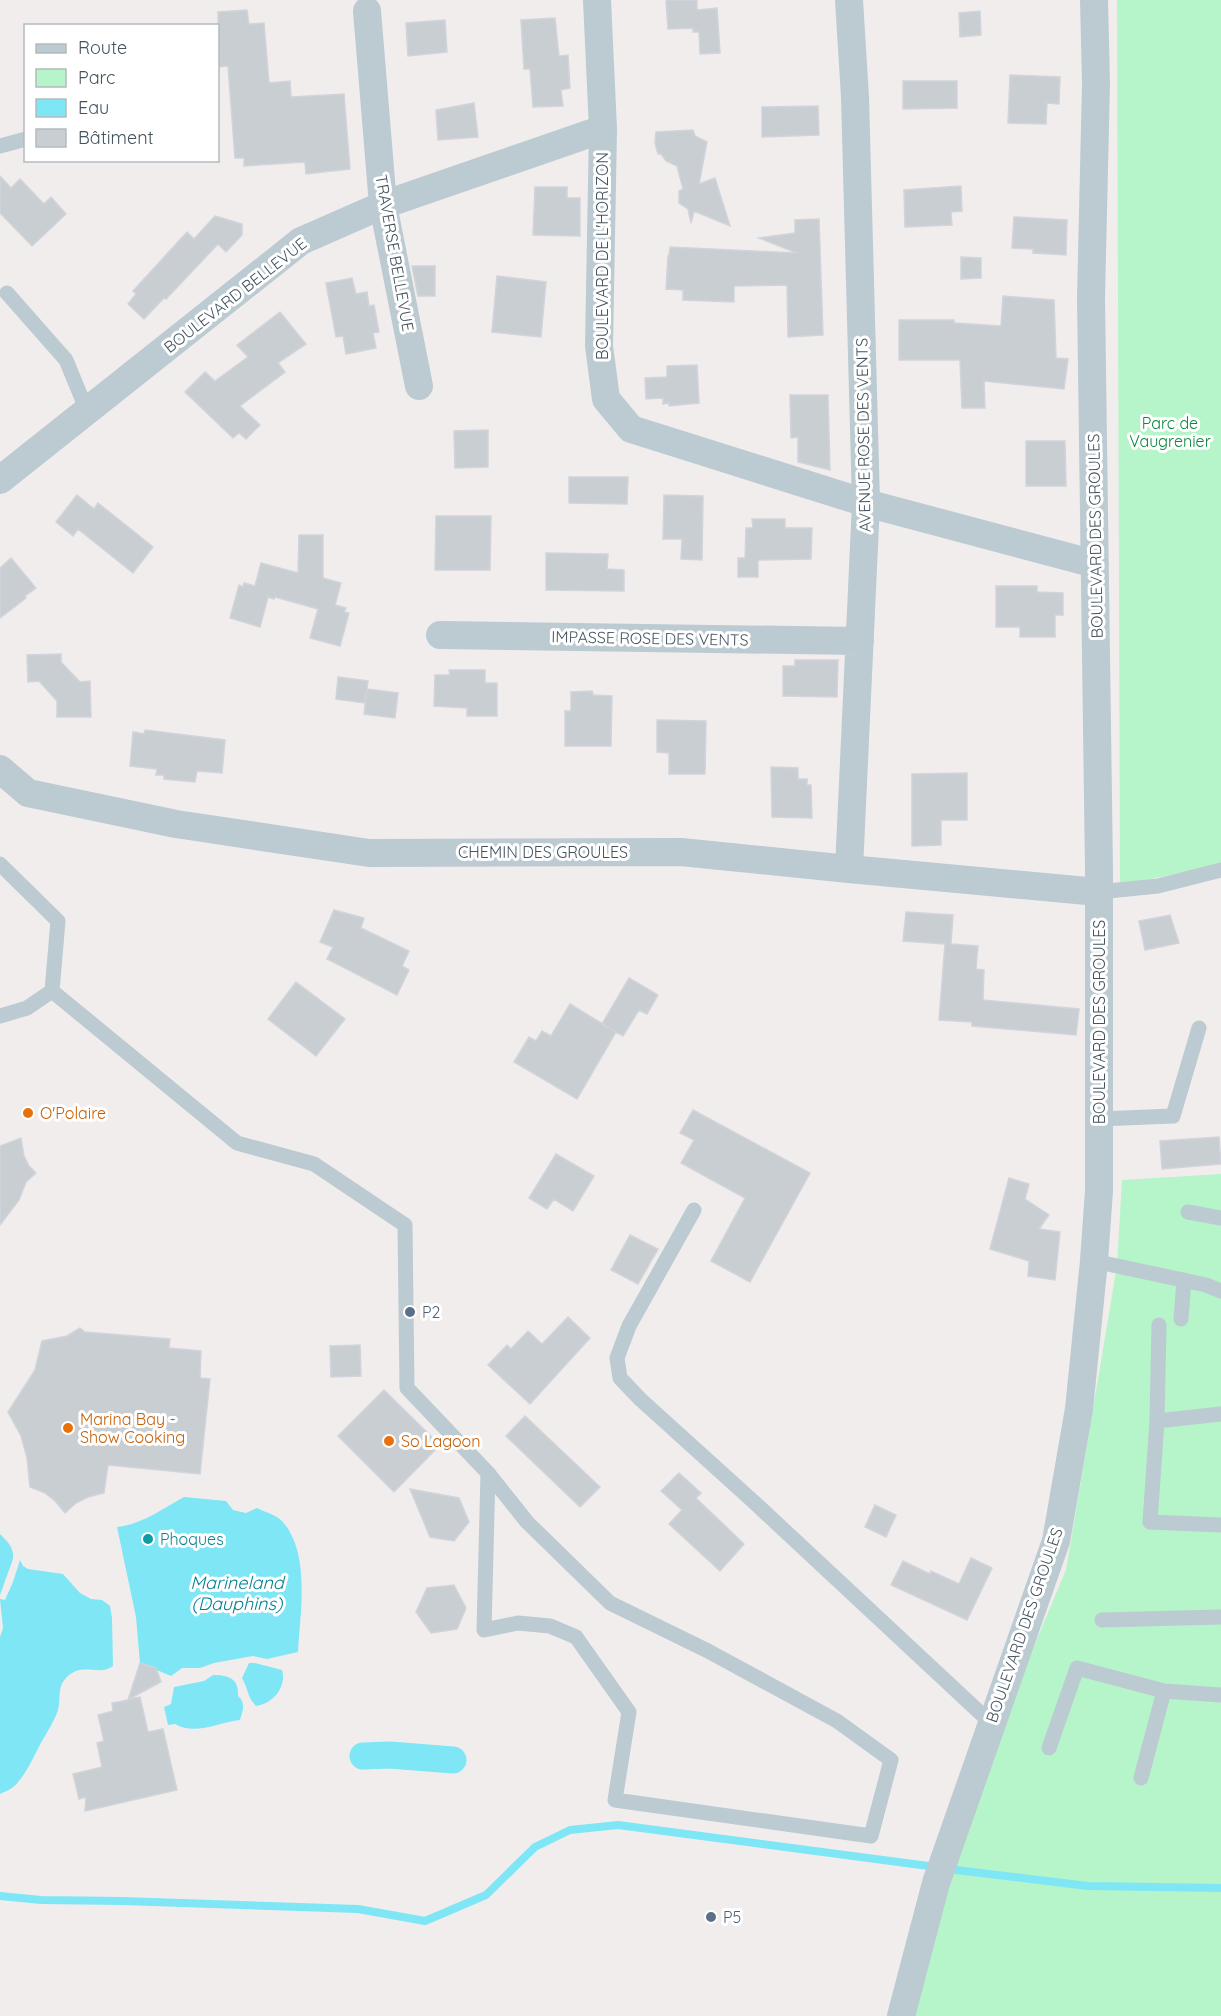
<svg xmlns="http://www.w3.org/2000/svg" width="1221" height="2016" font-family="Quicksand,sans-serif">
	<rect width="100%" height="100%" fill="#f1eded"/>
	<path fill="#b6f4c9" d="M1117,0H1221V865L1120,885Z
		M1221,1174V2016H910L978,1779L1066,1570L1117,1266L1122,1180Z"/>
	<path fill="#7fe6f5" d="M184,1497L226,1501L233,1510L246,1513L257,1508C265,1512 276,1515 282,1521C311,1553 300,1613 298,1652L267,1659L253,1656L214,1663L200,1668H182L171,1676L140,1663L136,1617L117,1527C143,1524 162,1509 184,1497Z
		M0,1534C8,1542 14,1547 13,1559L0,1595Z
		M20,1560L23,1566L28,1569L63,1574L80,1593L91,1599L102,1600L110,1606L112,1618L113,1666C99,1677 82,1661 66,1678C56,1688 62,1701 57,1713C53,1723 47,1732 42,1741C35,1754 28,1770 19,1781C14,1788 7,1791 0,1794V1637L3,1628L0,1599L5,1600L13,1582Z
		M249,1663H255L282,1670C287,1687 273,1704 256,1706C247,1697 248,1688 242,1678Z
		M213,1675C228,1675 239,1678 238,1696C246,1703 243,1710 240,1720C219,1722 195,1736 175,1724L168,1725L164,1707L171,1704L174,1687L204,1681Z"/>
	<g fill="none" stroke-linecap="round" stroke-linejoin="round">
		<path stroke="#7fe6f5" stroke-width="8" d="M948,1869L1088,1886L1221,1888
			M0,1896L41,1900L123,1901L358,1909L425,1921L486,1895L535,1847L570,1830L618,1825L936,1867"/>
		<path stroke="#7fe6f5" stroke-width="27" d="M363,1756L390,1755L453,1760"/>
	</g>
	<path fill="#c9ced3" stroke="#d1d4da" stroke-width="1.5" d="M666,0H697V10L717,8L720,53L700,54L699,32H693V28L668,29Z
		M247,10L249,24L264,23L269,83L290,81L291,97L344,94L350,169L306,174L305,162L244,166V158H235L228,66L219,67L218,12Z
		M980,11L981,35L960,37L959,13Z
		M555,18L559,56L568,55L570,88L561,90L563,106L533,107L530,69H524L521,20Z
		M445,20L447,52L408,56L406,23Z
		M1010,75L1060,77L1059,104L1047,103L1046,124L1008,123Z
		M903,81H957V108L903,109Z
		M474,103L478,137L438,140L436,110Z
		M818,106L819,135L762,137V107Z
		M693,130L695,136L707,142L699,184L715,178L730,226L694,211L691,223L688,209L679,203V191L683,189L677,166L666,161L661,154H658L655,143L656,132Z
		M0,176L11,188L20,179L44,204L51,197L66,214L32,246L0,213Z
		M961,186L962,211L951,212L952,225L905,227L904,190Z
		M535,187H567V198H580V236L533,235Z
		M215,216L242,224V235L226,252L218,244L166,299L164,298L144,319L128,304L136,294L133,291L187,232L194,239Z
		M1014,217L1067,220L1066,255L1033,253V249L1012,248Z
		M819,219L823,335L788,337L787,285L734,286V302L683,300V290L666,289L668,256H669L670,247L797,253L759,238L795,233V220Z
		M961,257L981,258V278L961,279Z
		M412,266H435V296H418Z
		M497,276L546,282L541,337L492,332Z
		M352,278L356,294L367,292L369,306L374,305L379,332L373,333L376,348L346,354L343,336L336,337L326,283Z
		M1003,296L1054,300L1056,358L1068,359L1064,389L984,381L985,408H962L960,360H899V320H954V323L1001,326Z
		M280,312L306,344L278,363L285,372L240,406L260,425L246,439L239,433L233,438L185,392L205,372L215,381L248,357L237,345Z
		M697,365L699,403L669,406V403L663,404V398L646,399L645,378L667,377V366Z
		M790,395H828L830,470L798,462V437L791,438Z
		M488,430V467L455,468L454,431Z
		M1026,441H1065L1066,486H1026Z
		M569,477H628L627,504L569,503Z
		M77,495L94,509L98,503L153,547L133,573L78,529L73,536L56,522Z
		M664,495L703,496L702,560L681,559L682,539H663Z
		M436,516H491L490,570H435Z
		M752,519H785V528H812L811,559L758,560V577H738V558H745L746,528H753Z
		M299,535H323V578L341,583L335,605L346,608L344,612L349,613L340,646L310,638L318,609L275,597L274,599L268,597L260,627L230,618L239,585L243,587L244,583L255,586L261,563L298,573Z
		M546,553L608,554L607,569L624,570V591L546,590Z
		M11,558L36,588L25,596L26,598L0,618V568Z
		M996,586H1037V592L1063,593V615H1055V637H1020V627H996Z
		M61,654V662L80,682L90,681L91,717H57V701L39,681L28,682L27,655Z
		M795,660H838L837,697L783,696V666H795Z
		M449,670H485V683H497V716H467V708L434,706L435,675H450Z
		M338,677L368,681L365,703L336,699Z
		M367,689L398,693L395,718L364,714Z
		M592,691L593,695L612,696L611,746H565V711H571V692Z
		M657,720L706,721L705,774H669V753L657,752Z
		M145,730L225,740L222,773L197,771L195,782L164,779V775H156L157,769L130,766L133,732L144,734Z
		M771,767L798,768V779H807V785H811L812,818L772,817Z
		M967,773V820H941V845L912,846V774Z
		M334,910L364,918L361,928L409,951L402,966L409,970L397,995L327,959L333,947L320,942Z
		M906,912L953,915L951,944L978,946L976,969L984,970L983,1000L1079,1009L1076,1035L972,1026V1022L939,1020L945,944L903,941Z
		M1170,915L1179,943L1145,950L1139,921Z
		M629,978L658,995L647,1014L639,1010L623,1036L602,1024Z
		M296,982L345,1019L316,1056L268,1019Z
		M570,1004L616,1032L577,1099L514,1062L529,1037L536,1041L542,1031L551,1036Z
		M693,1110L810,1173L750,1282L711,1261L745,1198L681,1163L694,1140L680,1133Z
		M1219,1137L1221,1164L1162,1169L1160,1141Z
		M21,1138L24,1156L29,1166L36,1173L26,1182L19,1200L0,1225V1146Z
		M556,1154L594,1176L573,1211L554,1199L547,1209L529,1198Z
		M1009,1178L1029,1184L1025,1199L1049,1215L1039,1229L1060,1232L1055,1280L1028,1276L1029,1261L990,1249Z
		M630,1235L658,1249L638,1284L611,1270Z
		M568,1317L590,1338L530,1404L488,1365L507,1345L511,1349L528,1331L542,1344Z
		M80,1328L85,1332L170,1339L169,1348L201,1351L200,1378L210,1379L200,1474L108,1465L104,1493L88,1497L76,1503L65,1513L55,1501L45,1493L30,1487L27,1458L21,1436L8,1412L35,1370L42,1341L67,1336Z
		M360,1345L361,1376L331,1377L330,1346Z
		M384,1390L440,1445L394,1492L338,1436Z
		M525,1416L600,1487L580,1507L506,1436Z
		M679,1473L701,1493L696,1498L744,1544L720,1571L669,1524L682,1510L661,1491Z
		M410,1489L459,1498L469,1522L454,1541L430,1537Z
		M875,1505L896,1515L886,1537L865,1527Z
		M971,1558L992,1568L967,1620L891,1585L903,1561L930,1574L931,1571L959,1584Z
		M454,1585L466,1608L457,1629L431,1633L416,1612L427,1588Z
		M140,1663L156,1668L161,1682L129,1699L140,1697L148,1732L163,1729L177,1790L85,1811L86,1797L79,1799L73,1774L102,1767L97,1743L104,1741L98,1715L113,1711L112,1703L128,1700Z"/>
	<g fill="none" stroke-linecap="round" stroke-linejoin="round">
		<path stroke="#bccad2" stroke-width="15" d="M0,146L26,139
			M7,293L66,360L87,411
			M0,864L58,921L52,991L27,1008L0,1016
			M1098,892L1158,886L1221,870
			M52,991L237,1143L314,1164L405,1225L407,1388L488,1473L527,1522L610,1603L708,1651L837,1721L891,1760L871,1836L615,1800L629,1712L576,1637L550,1626L518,1623L484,1630L488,1473
			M1099,1119L1173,1116L1199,1028
			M694,1210L629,1326L617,1358L620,1378L640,1399L755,1503L991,1723
			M1188,1212L1221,1218
			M1094,1261L1206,1285L1221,1291
			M1181,1319L1184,1280
			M1221,1414L1157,1421L1150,1522L1221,1525
			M1157,1421L1159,1325
			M1102,1620L1221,1617
			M1049,1748L1077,1668L1164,1691L1221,1695
			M1141,1778L1164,1691"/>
		<path stroke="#bccad2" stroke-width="28" d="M597,0L603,129L599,346L606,399L631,429L866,503L1095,564
			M367,11L383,205L419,386
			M0,480L301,241L383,205L603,129
			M440,635L860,641
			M0,769L28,793L176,824L369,853L681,852L849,869L1098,892
			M849,869L866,503L855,97L849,0
			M901,2016L936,1883L1056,1541L1079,1409L1094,1261L1099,1191V870L1091,298L1096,83L1094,0"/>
	</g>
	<g fill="#e8710a" stroke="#fff" stroke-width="2">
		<circle cx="28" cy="1113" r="6"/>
		<circle cx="68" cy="1428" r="6"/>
		<circle cx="389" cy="1441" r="6"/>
	</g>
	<g fill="#5c6f8a" stroke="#fff" stroke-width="2">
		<circle cx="410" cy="1312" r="6"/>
		<circle cx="711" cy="1917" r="6"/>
	</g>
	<circle fill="#0f9aa8" stroke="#fff" stroke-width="2" cx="148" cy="1539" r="6"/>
	<g text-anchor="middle" stroke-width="6" stroke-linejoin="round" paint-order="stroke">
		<g font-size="16" fill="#44535d" stroke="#fff">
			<text transform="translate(395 253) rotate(80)" y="6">TRAVERSE BELLEVUE</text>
			<text transform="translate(602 256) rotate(-90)" y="6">BOULEVARD DE L'HORIZON</text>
			<text transform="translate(235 295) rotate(-38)" y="6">BOULEVARD BELLEVUE</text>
			<text transform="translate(863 435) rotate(-91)" y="6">AVENUE ROSE DES VENTS</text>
			<text transform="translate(1095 536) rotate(-91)" y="6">BOULEVARD DES GROULES</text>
			<text transform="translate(650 638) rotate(1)" y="6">IMPASSE ROSE DES VENTS</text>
			<text x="543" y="858">CHEMIN DES GROULES</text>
			<text transform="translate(1099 1022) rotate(-90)" y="6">BOULEVARD DES GROULES</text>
			<text transform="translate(1024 1625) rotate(-71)" y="6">BOULEVARD DES GROULES</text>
		</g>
		<g font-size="16" fill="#0d863f" stroke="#fff">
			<text x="1170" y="429">Parc de<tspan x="1170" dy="18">Vaugrenier</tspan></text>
		</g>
		<g font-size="16" fill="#c56008" stroke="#fff" text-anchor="start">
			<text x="40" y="1119">O'Polaire</text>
			<text x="80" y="1425">Marina Bay -<tspan x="80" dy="18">Show Cooking</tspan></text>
			<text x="401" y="1447">So Lagoon</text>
		</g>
		<g font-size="16" fill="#4e5e75" stroke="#fff" text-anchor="start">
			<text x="422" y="1318">P2</text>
			<text x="723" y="1923">P5</text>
		</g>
		<g font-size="16" fill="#0d838f" stroke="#fff" text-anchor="start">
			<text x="160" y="1545">Phoques</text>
		</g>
		<g font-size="18" font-style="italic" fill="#038193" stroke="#fff">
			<text x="237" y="1589">Marineland<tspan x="237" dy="21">(Dauphins)</tspan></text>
		</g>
	</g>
	<rect x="24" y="24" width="195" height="138" fill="#ffffff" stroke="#b4babe" stroke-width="1.5"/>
	<rect x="36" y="44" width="30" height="9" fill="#bccad2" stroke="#b4babe" stroke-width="1.5"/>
	<text x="78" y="54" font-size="18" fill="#44535d">Route</text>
	<rect x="36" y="69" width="30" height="18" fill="#b6f4c9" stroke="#b4babe" stroke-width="1.5"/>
	<text x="78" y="84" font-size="18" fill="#44535d">Parc</text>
	<rect x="36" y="99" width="30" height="18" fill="#7fe6f5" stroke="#b4babe" stroke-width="1.5"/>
	<text x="78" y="114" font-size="18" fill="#44535d">Eau</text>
	<rect x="36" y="129" width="30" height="18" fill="#c9ced3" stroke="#b4babe" stroke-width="1.5"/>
	<text x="78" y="144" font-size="18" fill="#44535d">Bâtiment</text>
</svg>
